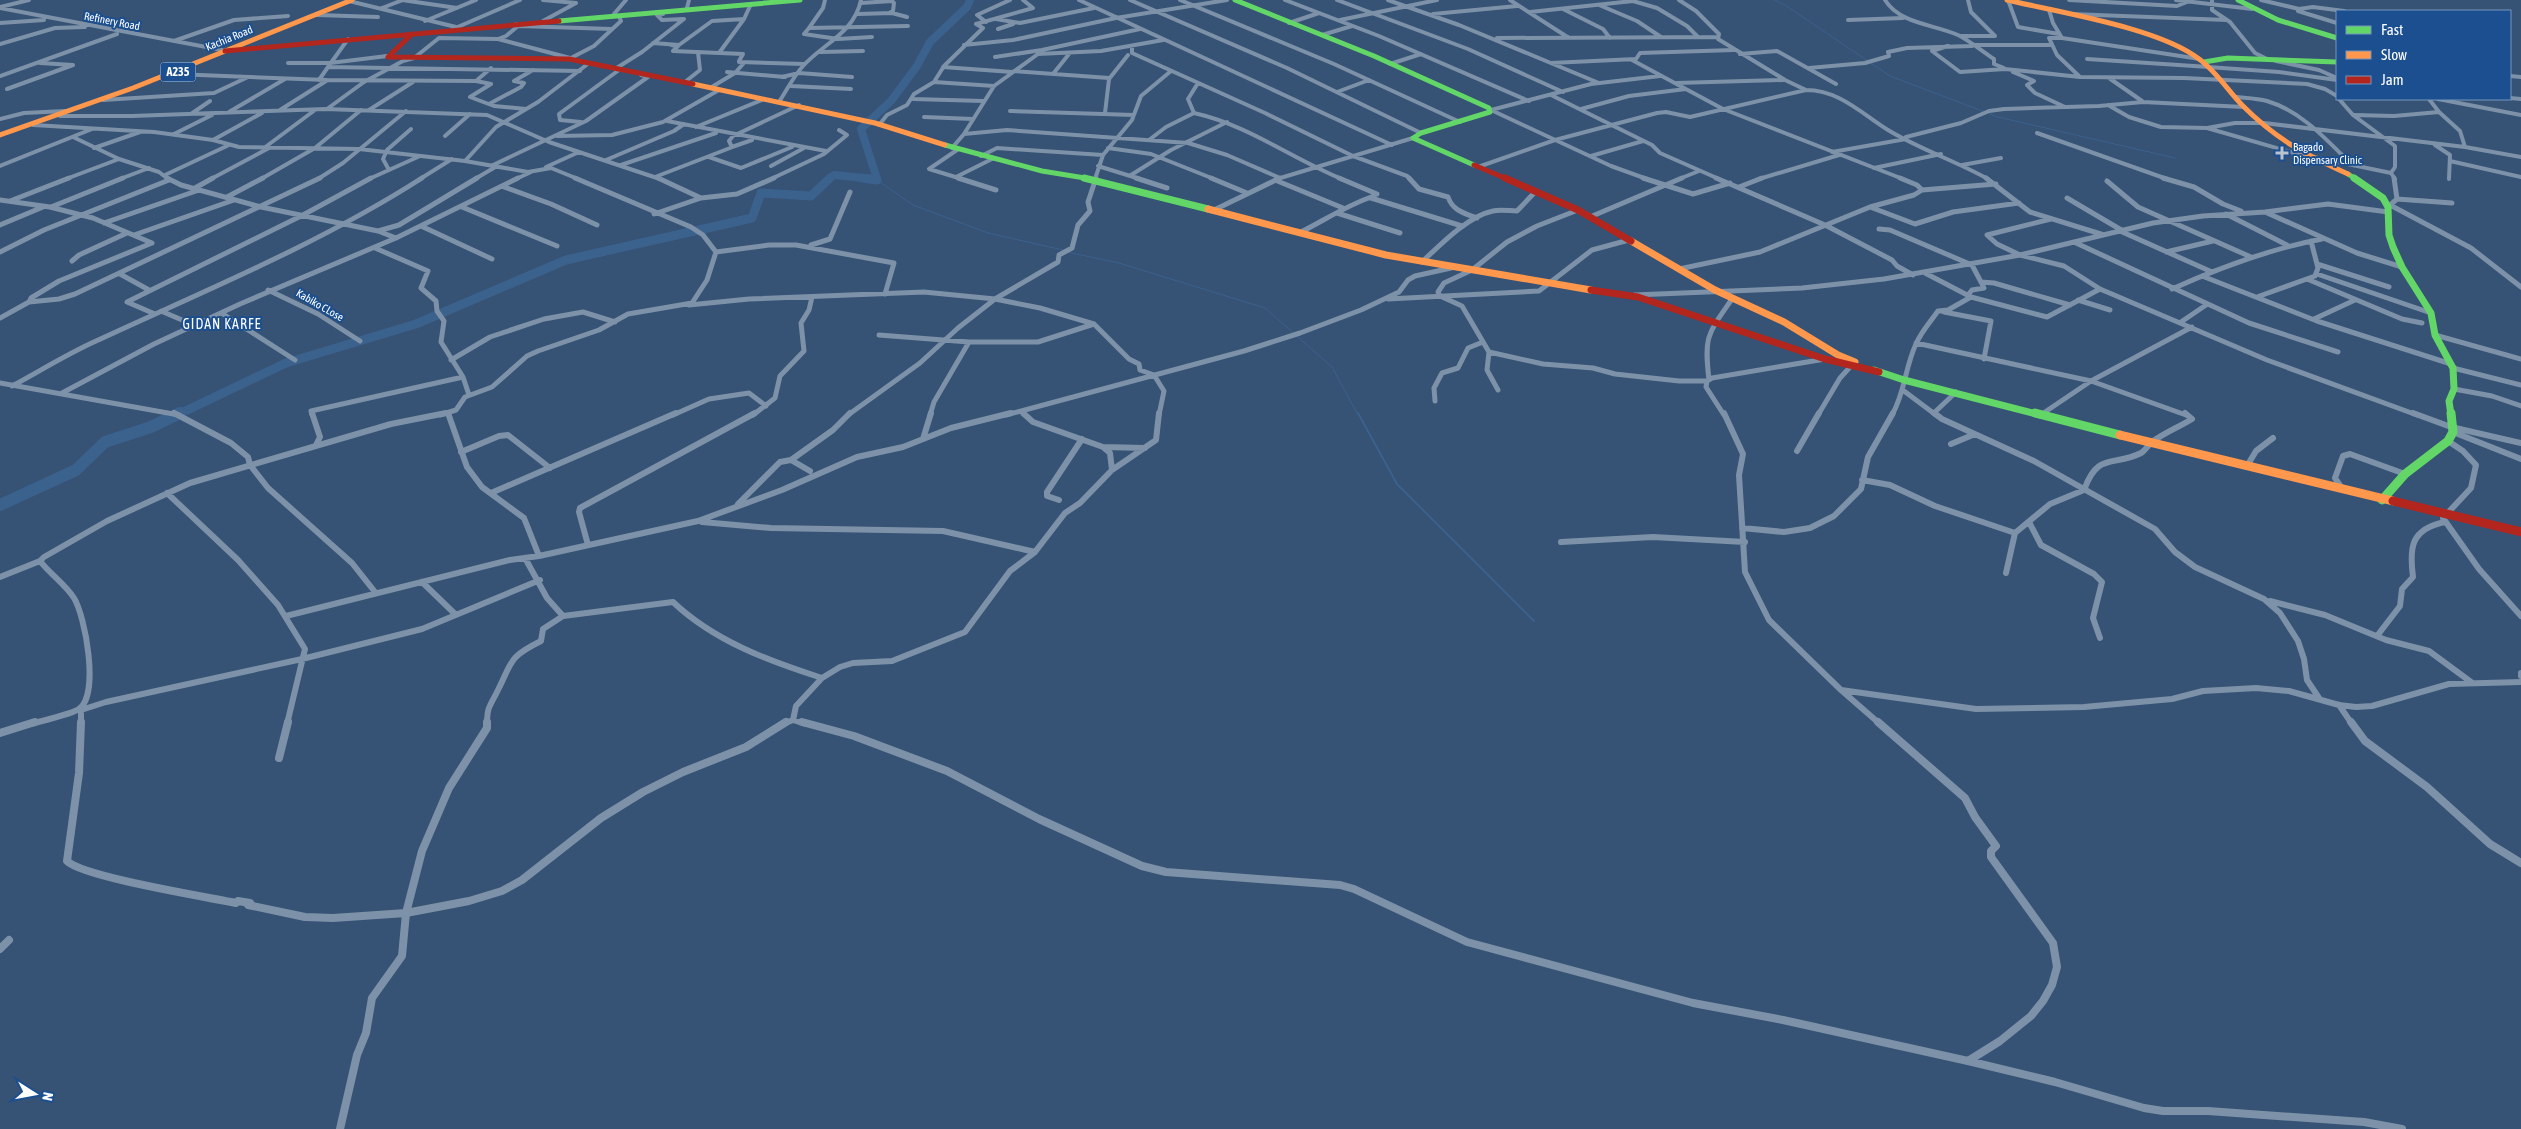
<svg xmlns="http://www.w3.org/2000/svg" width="2521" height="1129" font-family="'Asap Condensed',sans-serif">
	<rect width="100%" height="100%" fill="#365274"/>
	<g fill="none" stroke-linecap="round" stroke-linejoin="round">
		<path stroke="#3b618d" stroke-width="1" d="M1774,0L1785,5L1890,76L1998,117L2175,158
			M877,180L913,205L988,233L1063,250
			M1067,252L1119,263L1265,308L1332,367L1358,415"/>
		<path stroke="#3b618d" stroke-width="2" d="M1358,413L1397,484L1534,621"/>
		<path stroke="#3b618d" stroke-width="8" d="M829,179L834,175L873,179
			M877,179L861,129L891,101L917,66L930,42L967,7L970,0"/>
		<path stroke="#3b618d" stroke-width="9" d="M862,178L877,180L876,178
			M177,415L286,363L416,324L566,260L752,218L761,193L811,196L830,178"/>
		<path stroke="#3b618d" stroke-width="12" d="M0,505L76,470L105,442L151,427L180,413"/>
		<path stroke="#7d92a8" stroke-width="4" d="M402,0L457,8
			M543,0L576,3
			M825,0L823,8L809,28L908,26
			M1023,0L1033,8
			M1079,0L1392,145
			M1130,0L1287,68L1421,133
			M1180,0L1334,64L1460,122
			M1285,0L1379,36L1529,101
			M1337,0L1468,49L1563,92
			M1388,0L1459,25L1599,83
			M1510,0L1569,38
			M1679,0L1696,11L1719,34L1718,39L1785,80L1806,90
			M1885,0C1900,24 1933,24 1958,35C1970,41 1982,51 1994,59V64L2004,68
			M2008,0L2018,27L2059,34
			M2069,0L2177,6L2187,2
			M2176,0L2252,9
			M2212,0V10L2230,22L2255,53L2267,59
			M2261,0L2299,9L2313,7L2344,11
			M349,1L456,27
			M861,3L892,1L894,3L893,11L889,13
			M1599,5L1637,21L1661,37
			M0,7L29,0
			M0,8L222,50
			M382,8L403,0
			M687,8L689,0
			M1563,9L1603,29L1610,38
			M2049,10L2053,23L2062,38L2200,59
			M2298,11L2337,23
			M1530,12L1633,1L1657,8L1687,26L1698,37
			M614,14L626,0
			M858,14L892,13L907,17
			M1433,14L1517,6
			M2071,14L2227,20
			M317,15L378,17
			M996,19L1020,23L1094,8
			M1340,20L1437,0
			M1848,20L1903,18
			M425,21L476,0
			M543,21L576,3
			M986,22L977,15L1010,0
			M0,23L44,20
			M1289,23L1319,13
			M516,24L518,26L506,36L498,39L570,58
			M518,26L612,29
			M809,28L804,34L838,39L872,37
			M453,29L520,0
			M998,29L1013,24
			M1322,35L1352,26
			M1961,36H1995L1971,12L1968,0
			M1497,38L1718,37
			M2062,38H2049L2057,55L2079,76
			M348,39L328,67L580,71
			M174,41L234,20L288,16
			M653,43L679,45L712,21L744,19
			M0,44L55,28L85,27
			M671,45L678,46L673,51L743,54L739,61L743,64L735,73L710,88
			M964,45L1013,40L1116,18L1227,0
			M1975,45H2052
			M1948,46L1932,51L1960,72L2005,69L2080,77L2184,78L2307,84L2325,89L2337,96
			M1132,48V53L1265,113L1353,156L1407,176L1410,179
			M821,52L863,51
			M719,53L744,19L751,4
			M1038,54L1101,51L1163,40
			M1740,54L1777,51L1836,84
			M995,57L1042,50L1140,29
			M569,59L594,46L621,21L619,16
			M2087,59L2209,67
			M1632,60L1723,109L1903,179
			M2276,61L2319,70L2337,78
			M739,62L804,64
			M288,63H330L387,56
			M1551,63L1636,59L1640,53L1734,50
			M1390,64L1421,54
			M943,67L1012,72
			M2208,67L2279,72L2337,80
			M1809,68L1865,63L1889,56L1888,52L1907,48L1972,46
			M615,69L642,52L684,19L662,20L657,15L663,14
			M1014,71L1109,78
			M727,72L785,77
			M2013,72L2034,81L2027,85L2035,93L2065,107
			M174,74L327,80L476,81L491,84
			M1053,74L1069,54
			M0,76L117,34
			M2510,76L2521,77
			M782,77L799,73L852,77
			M2109,78L2142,101
			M319,80L328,67
			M476,81L491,68
			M685,82L700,70L698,52
			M934,82L994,86
			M1198,83L1188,99L1194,113C1248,125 1291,158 1342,179
			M1676,83L1784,80
			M491,84L470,97L494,106L526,109
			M791,86L851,89
			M7,89L73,65L40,63
			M1337,92L1369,80
			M1551,95L1652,145L1660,153L1719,179
			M2236,97C2246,98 2257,98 2267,101C2301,111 2326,139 2350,163
			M2510,98L2521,99
			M913,99L983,101
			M2339,99L2353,115L2395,146V167L2391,173L2395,179
			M2438,99L2521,115
			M103,100L214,93L246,78
			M779,102C787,90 793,77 803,66C824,43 854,33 861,0
			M489,104L521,87L524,83L514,81L533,70
			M2108,105L2129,117L2161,127L2207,128L2308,157
			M327,109L364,82L403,61L414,58L439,38L498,39
			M1581,109L1629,96L1686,89
			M280,110L326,81
			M369,110L413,82
			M1491,110L1611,166L1647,179
			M1491,110L1591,84L1660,76
			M1010,111L1134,115
			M229,112L285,79
			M2439,112L2460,131L2465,147
			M1105,113L1109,79L1128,55
			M191,114L210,101
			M2354,115L2394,116L2439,112L2429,99
			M60,116H132L326,109L487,115L549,142L660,179
			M924,117L973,119
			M0,119L24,113L65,111
			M667,121L826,151
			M581,122L560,120L559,114L619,70
			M33,125L154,132L213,140L239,147L359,149L465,161L528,172L551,168L578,179
			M879,125L887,115L907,105L914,94L934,82L944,66L983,28L976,24L1033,8
			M696,127L764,99
			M2207,128L2235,123H2264L2465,147L2521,157
			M2037,133L2167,179
			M174,134L212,115
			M964,134L1007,130L1188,143L1227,155L1280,178
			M445,136L470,114
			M557,136L612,135L663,122L719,90
			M73,137L119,159L159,172L168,179
			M1906,137L1961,123L1989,111L2004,109L2099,106L2143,102L2244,107
			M213,140L262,113
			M1149,140L1166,127L1194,113
			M2435,145L2450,155L2449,179
			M732,147L752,140
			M94,148L140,132
			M264,148L315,110
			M952,148L964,134L994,86L1038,54
			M1108,148L1151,154L1214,179
			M957,150L929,169L962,179
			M1832,152L1906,139
			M981,156L997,148L1103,155
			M1591,156L1643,141
			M2309,156L2391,173
			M709,157L741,168L792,147
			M606,160L674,131L684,124
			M465,161L496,127L538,102L589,63
			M2450,161L2521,177
			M493,165L586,121L648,77L641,75
			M621,165L716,133
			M1962,165L2001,158
			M0,166L92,129
			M771,166L804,148
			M1098,166L1140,179
			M546,167L579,152
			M1478,167L1555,140L1657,113L1666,112L1690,117L1806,90C1839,90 1861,113 1888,130C1919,149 1956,161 1988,179
			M1874,168L1941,154
			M389,170L383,159L387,150L411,129
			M165,175L229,145
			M1131,175L1171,150L1227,122
			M655,177L730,148L732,147L729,141L733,136L799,105
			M956,177L992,159
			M66,179L119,159
			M120,179L149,168
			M211,179L269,148
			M261,179L315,148L361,110
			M318,179L343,163L406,111
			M369,179L420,156
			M420,179L452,159
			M475,179L497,166
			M516,179L531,172
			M771,179L824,154L847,135L839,130
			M1095,179L1103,155L1132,120L1141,96L1171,71
			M1277,179L1413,138
			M1679,179L1699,171
			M1759,179L1839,155"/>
		<path stroke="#7d92a8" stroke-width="5" d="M167,178L181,185L261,207L378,231L396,238
			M658,178L701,198
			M958,178L996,190
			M1136,178L1167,188
			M1211,178L1247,193
			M1339,178L1377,194
			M1409,178L1419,189L1448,197C1453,211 1464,213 1477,218
			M1643,178L1693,194L1730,183
			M1716,178L1825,225L1892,260L1897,266L1913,275
			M1900,178L1917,185L1922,190
			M1986,178L2030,212L2104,235
			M2163,178L2194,187L2223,204L2241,211
			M1275,180L1343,208
			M2107,181L2138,207L2251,257
			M504,187L551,204L597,225
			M1739,187L1762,178
			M195,188L213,178
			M227,197L263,178
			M1371,198L1462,226
			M2067,198L2123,231
			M2397,199L2452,203
			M0,200L50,207L93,218L152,243
			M10,201L69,178
			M2390,205L2471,248L2521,287
			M2389,206L2397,199L2394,178
			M51,207L123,178
			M462,207L557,246
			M1870,207L1915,224L1953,212L2019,203
			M1578,210L1537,226L1507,242L1472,270L1444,283L1438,292L1440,296L1462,306L1489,352L1543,364L1593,368L1615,374L1679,381H1707
			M1212,211L1280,178
			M2265,212L2357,253L2402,267
			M1337,213L1400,233
			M654,214L701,198L737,194L774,178
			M2226,214L2287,245
			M1590,217L1682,178
			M2051,219L1987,235L1997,244L2020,255L2064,266L2100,289L2267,360L2417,415
			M104,223L199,190
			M0,225L43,207
			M421,226L492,259
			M1879,229L1890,230L1972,265L1981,282
			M378,231L399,225L477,178
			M2120,231L2212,272
			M1299,233C1325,220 1347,205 1374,196
			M134,235L234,200
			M2076,243L2249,323L2338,352
			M811,245L830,239L850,192
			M375,248L428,271L421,288L436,301L437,311L444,321L441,342L463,377L469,395
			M0,252L44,230L169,180
			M716,252L769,245H796L894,263L885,294
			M2166,252L2213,241
			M72,261L79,255L127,233
			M1422,262C1440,245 1468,216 1493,211C1500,209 1510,211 1517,211L1536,191
			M2317,264L2389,287
			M1679,269L1760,252L1870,207L1914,195L1922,190L1996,184
			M1925,273L1971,297L2047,317L2100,289
			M120,274L149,290
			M2317,274L2431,313
			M2202,276L2317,321L2451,364
			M2307,279L2402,319L2422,323
			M2172,289C2221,267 2269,249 2322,239
			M268,290L318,314L360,341
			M1634,295L1802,288L1884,279L2020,255L2153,223L2203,216L2265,212L2328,204L2388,212
			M1968,295L1972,290L1984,288L1981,282L1994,283L2070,305
			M2257,297L2315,276L2318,268L2311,241
			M1388,299L1539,291L1592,250L1629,240
			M2078,300L2110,310
			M29,302L31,298L59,281L152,243
			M689,305L749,299L924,292L995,299L1040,308L1094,324L1129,359L1139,364L1140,370L1154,375L1164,391L1159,415
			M161,311L196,326
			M1944,312L1991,321L1984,359
			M155,314L127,302L303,215L371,178
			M223,314L295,360
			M0,318L29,302L59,299L75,294L320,178
			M2314,319L2355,300
			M2181,322L2206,305
			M879,335L969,342H1038L1094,324
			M2435,335L2521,359
			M1916,343L2091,381L2186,415
			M1489,352L1487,370L1498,390
			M451,360L490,337L544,319L583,312L615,322
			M2453,368L2521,385
			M1709,380C1704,336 1707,335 1732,299
			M0,383L179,415
			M12,386C40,371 67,354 96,341C206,290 319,244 422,178
			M2454,389L2492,396L2521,406
			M1904,391L1936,415
			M62,393L154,344L240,304L396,238L518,178
			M1435,401L1434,388L1442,373L1458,368L1468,348L1483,342
			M1022,412L1025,415
			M1935,412L1956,392
			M2042,414L2091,381L2192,327
			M312,415L311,411L463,377
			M440,415L456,410L465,397L492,387L527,356L538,351L599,330L628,314L692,303L707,280L716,252L703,235L691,227L575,178
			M673,415L709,399L749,393L766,406
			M753,415L775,398L780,376L804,351L801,323L809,310L812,297
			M848,415L920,363L958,328L995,299L1058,262L1059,255L1072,248L1078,225L1090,211L1088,202L1096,178
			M930,415L934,402L969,342
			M1006,415L1244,351L1300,333L1361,310L1399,292L1408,280L1415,276L1451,268
			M1724,415L1706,387L1707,381L1712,378L1825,359
			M1818,415L1840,378L1851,366
			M1892,415C1905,393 1905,367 1916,344C1921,332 1931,321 1938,311L1948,310L1971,297"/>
		<path stroke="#7d92a8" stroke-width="6" d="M174,413L231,443L248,457L250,465L268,488L352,563L375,592
			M312,413L320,437L316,445
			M448,413L467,467L482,487L524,518L539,556
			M1023,413L1033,422L1103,447L1110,453L1112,470
			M1724,413L1743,454L1739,475L1745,572L1769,620L1841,690L1880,724
			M1934,413L1942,419L2034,461L2155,529L2175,552L2195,567L2264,599L2280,613L2298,641L2304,659L2307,680L2319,698
			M2413,413L2451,427L2521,443
			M2453,432L2521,459
			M923,439L931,413
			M2448,441L2463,451L2476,465L2471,488L2443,518L2479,569L2521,616
			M1951,444L1975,434
			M1103,447L1145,448
			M1797,451L1819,413
			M461,452L499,436L508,435L550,468
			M791,460L810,471
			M2247,466L2256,451L2273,438
			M1862,480L1890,485L1935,506L2015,533
			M2341,487L2335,478L2343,456L2350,454L2405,474
			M167,493L238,560L278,605L305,649L287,724
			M491,493L676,413
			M1059,500L1047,496V492L1082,439
			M738,504L780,462L791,460L833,430L850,413
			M702,522L771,528L943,531L1035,552
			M2029,522L2041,545L2094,574L2102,582L2093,618L2100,638
			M1742,528L1784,532L1810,528L1834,516L1861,489L1868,457L1893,413
			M1561,542L1653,537L1745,542
			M588,545L579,512L580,508L755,413
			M525,558L547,598L563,616L673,602C714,641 769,661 822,678L796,706L793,720
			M2006,573L2015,533L2050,504L2084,490C2098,451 2114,467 2141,453C2145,451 2148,445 2152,442C2164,433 2179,427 2192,419L2185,413
			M0,577L40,561
			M422,582L455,614
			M2270,601L2325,615L2386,640L2429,651L2471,682
			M286,616L510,560L539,556L698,521L782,490L857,457L903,447L951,428L1011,413
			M2377,636L2400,606L2402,589L2413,577C2409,547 2411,529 2445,522
			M2521,673V676
			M822,678L840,667L853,663L892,661L965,632L1010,571L1035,552L1065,513L1080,503L1112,470L1156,440L1159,413
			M1841,690L1976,709L2084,707L2172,699L2203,691L2256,688L2289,691L2339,705L2356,707L2372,706L2449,684L2521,682
			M2339,705L2352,724
			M79,709L81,710V724
			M81,710L106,702L302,659L422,629L540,580
			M31,724C41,721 72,714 79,709C100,694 85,616 74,598C65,584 50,574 40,561L44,557L107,521L190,483L391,424L446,413
			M487,724C487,707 490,706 497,692C513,661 507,658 541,641L543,629L563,616
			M783,724L793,720L806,724"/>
		<path stroke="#7d92a8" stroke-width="8" d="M81,722L79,773L67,861C83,877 207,897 236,903L238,901L250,903L248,905L305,917L333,918L406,913L469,901L502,891L522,880L601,818L643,792L683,772L746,747L786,722
			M802,722L854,736L947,771L1039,819L1142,866L1166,872L1340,885L1354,889L1467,942L1693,1003L1783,1020L1968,1061L2055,1082L2144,1108L2163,1111H2208L2364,1122L2402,1129
			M1878,722L1965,798L1975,817L1996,846L1991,851V857L2053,943L2057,967L2052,985L2043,1001L2031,1016L2000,1041L1968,1061
			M2351,722L2365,741L2427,787L2490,844L2521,863
			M0,733L35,722
			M279,758L288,722
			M0,949L9,940
			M340,1129L357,1055L366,1033L372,998L402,956L406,913L422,851L449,788L487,728V722"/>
		<path stroke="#63d668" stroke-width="5" d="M1235,0L1374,56L1489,108L1490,112L1421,133L1413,138L1474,165
			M2238,0L2278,20L2337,38
			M559,21L800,0
			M2204,62L2228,58L2337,62
			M945,145L1042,171L1091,179
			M2348,174L2356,179"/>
		<path stroke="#63d668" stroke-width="7" d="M1084,178L1208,209
			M2354,178L2383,198L2388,207L2389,235L2393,247L2402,267L2431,313L2435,335L2453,368L2454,389L2449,401L2451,415
			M1874,370L1904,380L2040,415"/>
		<path stroke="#63d668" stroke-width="9" d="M2035,413L2120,435
			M2382,500L2405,474L2448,441L2453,432L2451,413"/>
		<path stroke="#ff974d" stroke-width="5" d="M2007,0C2058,12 2160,28 2199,59C2216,71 2228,91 2243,106C2277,140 2306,155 2348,174
			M693,84L875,123L945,145
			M0,135L133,88L352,0"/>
		<path stroke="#ff974d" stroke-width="7" d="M1208,209L1386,255L1591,290
			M1631,241L1715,290L1784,322L1838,355L1855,362"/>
		<path stroke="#ff974d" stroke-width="9" d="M2120,435L2393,501"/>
		<path stroke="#b3261e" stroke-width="5" d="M412,34L388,57L569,59L693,84
			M225,51L559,21
			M1474,165L1507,179"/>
		<path stroke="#b3261e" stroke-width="7" d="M1505,178L1578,210L1631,241
			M1591,290L1638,297L1825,359L1879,372"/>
		<path stroke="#b3261e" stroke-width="9" d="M2393,501L2521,532"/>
	</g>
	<path fill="#b9c2ce" stroke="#1b4f8f" stroke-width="2" d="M2279.5 145.5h5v5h5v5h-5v5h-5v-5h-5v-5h5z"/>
	<g text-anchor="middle" stroke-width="4" stroke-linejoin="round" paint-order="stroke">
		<g font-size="11" fill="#fff" stroke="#1b4f8f">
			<text transform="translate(112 21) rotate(11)" y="4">Refinery Road</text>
			<text transform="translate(229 38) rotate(-22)" y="4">Kachia Road</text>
			<text transform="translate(320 305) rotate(30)" y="4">Kabiko CLose</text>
		</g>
		<g font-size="11" fill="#fff" stroke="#1b4f8f" text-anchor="start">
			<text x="2293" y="151">Bagado<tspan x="2293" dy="13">Dispensary Clinic</tspan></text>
		</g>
		<rect fill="#1b4f8f" stroke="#bbcadd" stroke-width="1" x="160.5" y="62.5" width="35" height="19" rx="4"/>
		<g font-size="12" font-weight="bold" fill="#fff">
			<text x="178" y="76">A235</text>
		</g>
		<g font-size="14" letter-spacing="1" fill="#fff" stroke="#1b4f8f">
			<text x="222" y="329">GIDAN KARFE</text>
		</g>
	</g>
	<rect x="2336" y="10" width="175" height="90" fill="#1b4f8f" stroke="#7695bc"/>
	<rect x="2346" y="26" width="25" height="8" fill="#63d668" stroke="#7695bc"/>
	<text x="2381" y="35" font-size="15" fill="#ffffff">Fast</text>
	<rect x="2346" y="51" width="25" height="8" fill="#ff974d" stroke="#7695bc"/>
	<text x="2381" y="60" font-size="15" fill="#ffffff">Slow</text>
	<rect x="2346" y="76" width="25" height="8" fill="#b3261e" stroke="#7695bc"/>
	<text x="2381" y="85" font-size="15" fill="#ffffff">Jam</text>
	<g transform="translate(35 1094) rotate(101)" stroke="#1b4f8f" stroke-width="4" paint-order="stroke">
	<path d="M0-4L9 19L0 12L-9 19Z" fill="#ffffff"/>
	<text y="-8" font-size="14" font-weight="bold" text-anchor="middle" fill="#ffffff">N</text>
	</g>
</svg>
